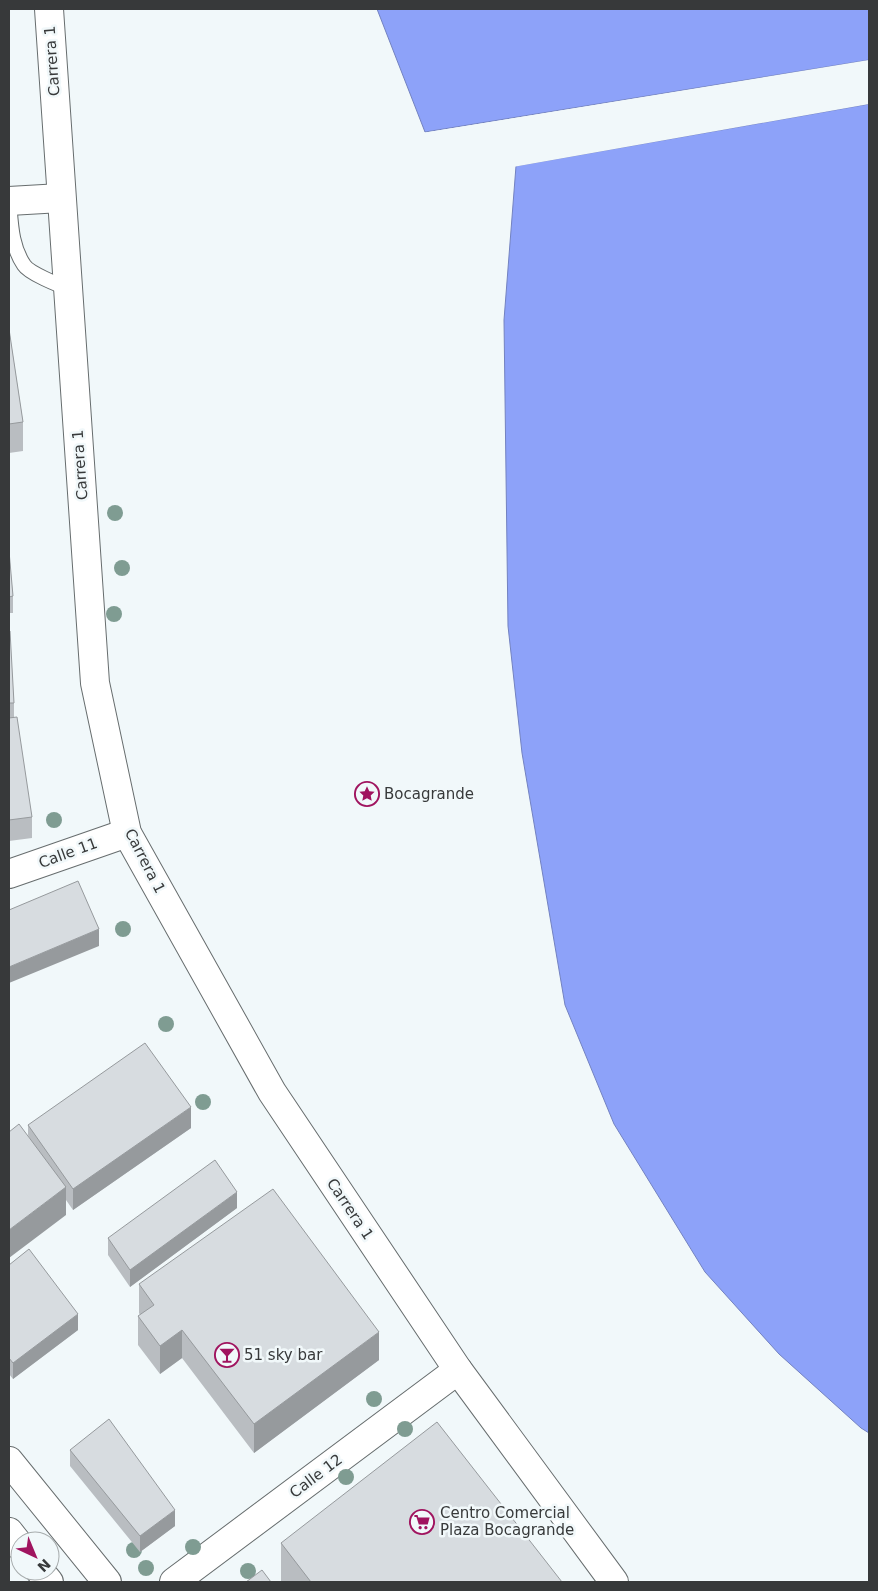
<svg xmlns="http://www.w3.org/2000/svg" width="878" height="1591" font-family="'DejaVu Sans',sans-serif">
	<rect width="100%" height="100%" fill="#f1f8fa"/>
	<path fill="#8da2f9" stroke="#7382c0" d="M377,9H869V60L425,132Z
		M869,104V1433L861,1428L779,1354L705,1272L614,1124L565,1005L522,753L508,626L504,320L516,166Z"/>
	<path fill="#f1f8fa" d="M869,60V63L425,135L422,133Z
		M869,102V104L513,167L515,164Z"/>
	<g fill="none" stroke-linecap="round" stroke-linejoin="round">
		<defs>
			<path id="service" d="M9,201C11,223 11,246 24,265C29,273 58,285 68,288"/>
			<path id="minor" d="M9,201L61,198
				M9,874L127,833
				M174,1582L458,1370"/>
			<path id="tertiary" d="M49,9L95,683L127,833L272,1092L458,1370L614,1582"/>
			<path id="secondary" d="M9,1461L107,1582
				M9,1532L20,1546
				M40,1571L49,1582"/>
		</defs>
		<use href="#service" stroke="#676d6e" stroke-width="16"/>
		<use href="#minor" stroke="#676d6e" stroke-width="30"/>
		<use href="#tertiary" stroke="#676d6e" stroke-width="30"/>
		<use href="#secondary" stroke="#676d6e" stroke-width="30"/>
		<use href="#service" stroke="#fff" stroke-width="14"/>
		<use href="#minor" stroke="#fff" stroke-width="28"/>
		<use href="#tertiary" stroke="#fff" stroke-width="28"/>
		<use href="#secondary" stroke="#fff" stroke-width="28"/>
	</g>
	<g fill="#7f9c92">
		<circle cx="115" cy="513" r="8"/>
		<circle cx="122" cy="568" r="8"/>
		<circle cx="114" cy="614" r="8"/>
		<circle cx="54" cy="820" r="8"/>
		<circle cx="123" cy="929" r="8"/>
		<circle cx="166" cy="1024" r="8"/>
		<circle cx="203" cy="1102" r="8"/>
		<circle cx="374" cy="1399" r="8"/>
		<circle cx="405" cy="1429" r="8"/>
		<circle cx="346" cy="1477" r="8"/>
		<circle cx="193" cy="1547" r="8"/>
		<circle cx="134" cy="1550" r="8"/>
		<circle cx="146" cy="1568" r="8"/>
		<circle cx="248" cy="1571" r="8"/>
	</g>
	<path fill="#b9bdc1" d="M9,329L23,422V451L9,453Z
		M9,551L13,596V613H9Z
		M9,631L14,703V718L32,817V838L9,841Z
		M28,1125L191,1128L73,1210L66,1200V1215L28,1135Z
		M237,1208L130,1287L108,1255V1238Z
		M9,1265L78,1330L13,1379L9,1374Z
		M139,1284L379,1360L254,1453L182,1358L160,1374L138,1345V1316L140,1315L139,1313Z
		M70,1450L175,1526L140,1552L70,1466Z
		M281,1543L562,1582H281Z"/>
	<path fill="#969a9d" d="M99,929V946L9,983V967Z
		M191,1107V1128L73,1210V1189Z
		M66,1187V1215L9,1258V1230Z
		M237,1192V1208L130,1287V1270Z
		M78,1314V1330L13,1379V1363Z
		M182,1330V1358L160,1374V1346Z
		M379,1332V1360L254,1453V1424Z
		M175,1510V1526L140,1552V1536Z"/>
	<path fill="#d7dce0" stroke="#969a9d" d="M9,329L23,422L9,424Z
		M9,551L13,596L9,597Z
		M9,631H10L14,703H9Z
		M17,717L32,817L9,820V718Z
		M78,881L99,929L9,967V910Z
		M145,1043L191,1107L73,1189L28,1125Z
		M19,1124L66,1187L9,1230V1132Z
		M215,1160L237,1192L130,1270L108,1238Z
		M273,1189L379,1332L254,1424L182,1330L160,1346L138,1316L154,1305L139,1284Z
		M29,1249L78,1314L13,1363L9,1358V1265Z
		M109,1419L175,1510L140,1536L70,1450Z
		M437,1422L562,1582H311L281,1543Z
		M262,1570L271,1582H246Z"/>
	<defs>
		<symbol id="sight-ring" viewBox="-11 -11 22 22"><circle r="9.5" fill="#f1f8fa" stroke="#a0145f" stroke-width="1.5"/><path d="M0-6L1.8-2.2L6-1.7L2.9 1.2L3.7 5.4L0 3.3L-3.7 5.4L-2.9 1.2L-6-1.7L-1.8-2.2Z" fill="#a0145f"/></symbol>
		<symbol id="bar-ring" viewBox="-11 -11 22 22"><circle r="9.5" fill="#f1f8fa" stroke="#a0145f" stroke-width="1.5"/><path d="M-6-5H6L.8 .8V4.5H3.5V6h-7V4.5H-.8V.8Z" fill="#a0145f"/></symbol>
		<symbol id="supermarket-ring" viewBox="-11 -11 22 22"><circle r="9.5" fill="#f1f8fa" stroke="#a0145f" stroke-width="1.5"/><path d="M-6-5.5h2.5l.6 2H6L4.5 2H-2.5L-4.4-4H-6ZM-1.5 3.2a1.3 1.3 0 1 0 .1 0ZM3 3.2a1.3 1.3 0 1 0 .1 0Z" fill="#a0145f"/></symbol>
	</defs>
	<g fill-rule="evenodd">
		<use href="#sight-ring" x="353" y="780" width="28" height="28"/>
		<use href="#bar-ring" x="213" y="1341" width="28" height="28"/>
		<use href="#supermarket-ring" x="408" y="1508" width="28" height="28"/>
	</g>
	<g text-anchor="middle" stroke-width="5" stroke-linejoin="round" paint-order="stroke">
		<g font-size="15" fill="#37393a" stroke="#f1f8fa">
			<text transform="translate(52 61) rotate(-94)" y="5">Carrera 1</text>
			<text transform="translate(80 465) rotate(-94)" y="5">Carrera 1</text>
			<text transform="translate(68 853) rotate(-20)" y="5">Calle 11</text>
			<text transform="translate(145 861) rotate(63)" y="5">Carrera 1</text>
			<text transform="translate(350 1209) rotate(56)" y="5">Carrera 1</text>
			<text transform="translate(316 1476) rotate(-37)" y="5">Calle 12</text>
		</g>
		<g font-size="15" fill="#37393a" stroke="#f1f8fa" text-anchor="start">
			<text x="384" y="799">Bocagrande</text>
			<text x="244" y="1360">51 sky bar</text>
			<text x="440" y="1518">Centro Comercial<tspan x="440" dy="17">Plaza Bocagrande</tspan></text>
		</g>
	</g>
	<rect width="878" height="1591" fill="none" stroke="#37393a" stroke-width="20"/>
	<g transform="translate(35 1556) rotate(136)"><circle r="24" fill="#f1f8fa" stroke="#a7acad"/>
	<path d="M0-4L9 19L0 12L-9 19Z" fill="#a0145f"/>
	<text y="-8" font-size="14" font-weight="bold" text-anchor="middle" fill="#37393a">N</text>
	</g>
</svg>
